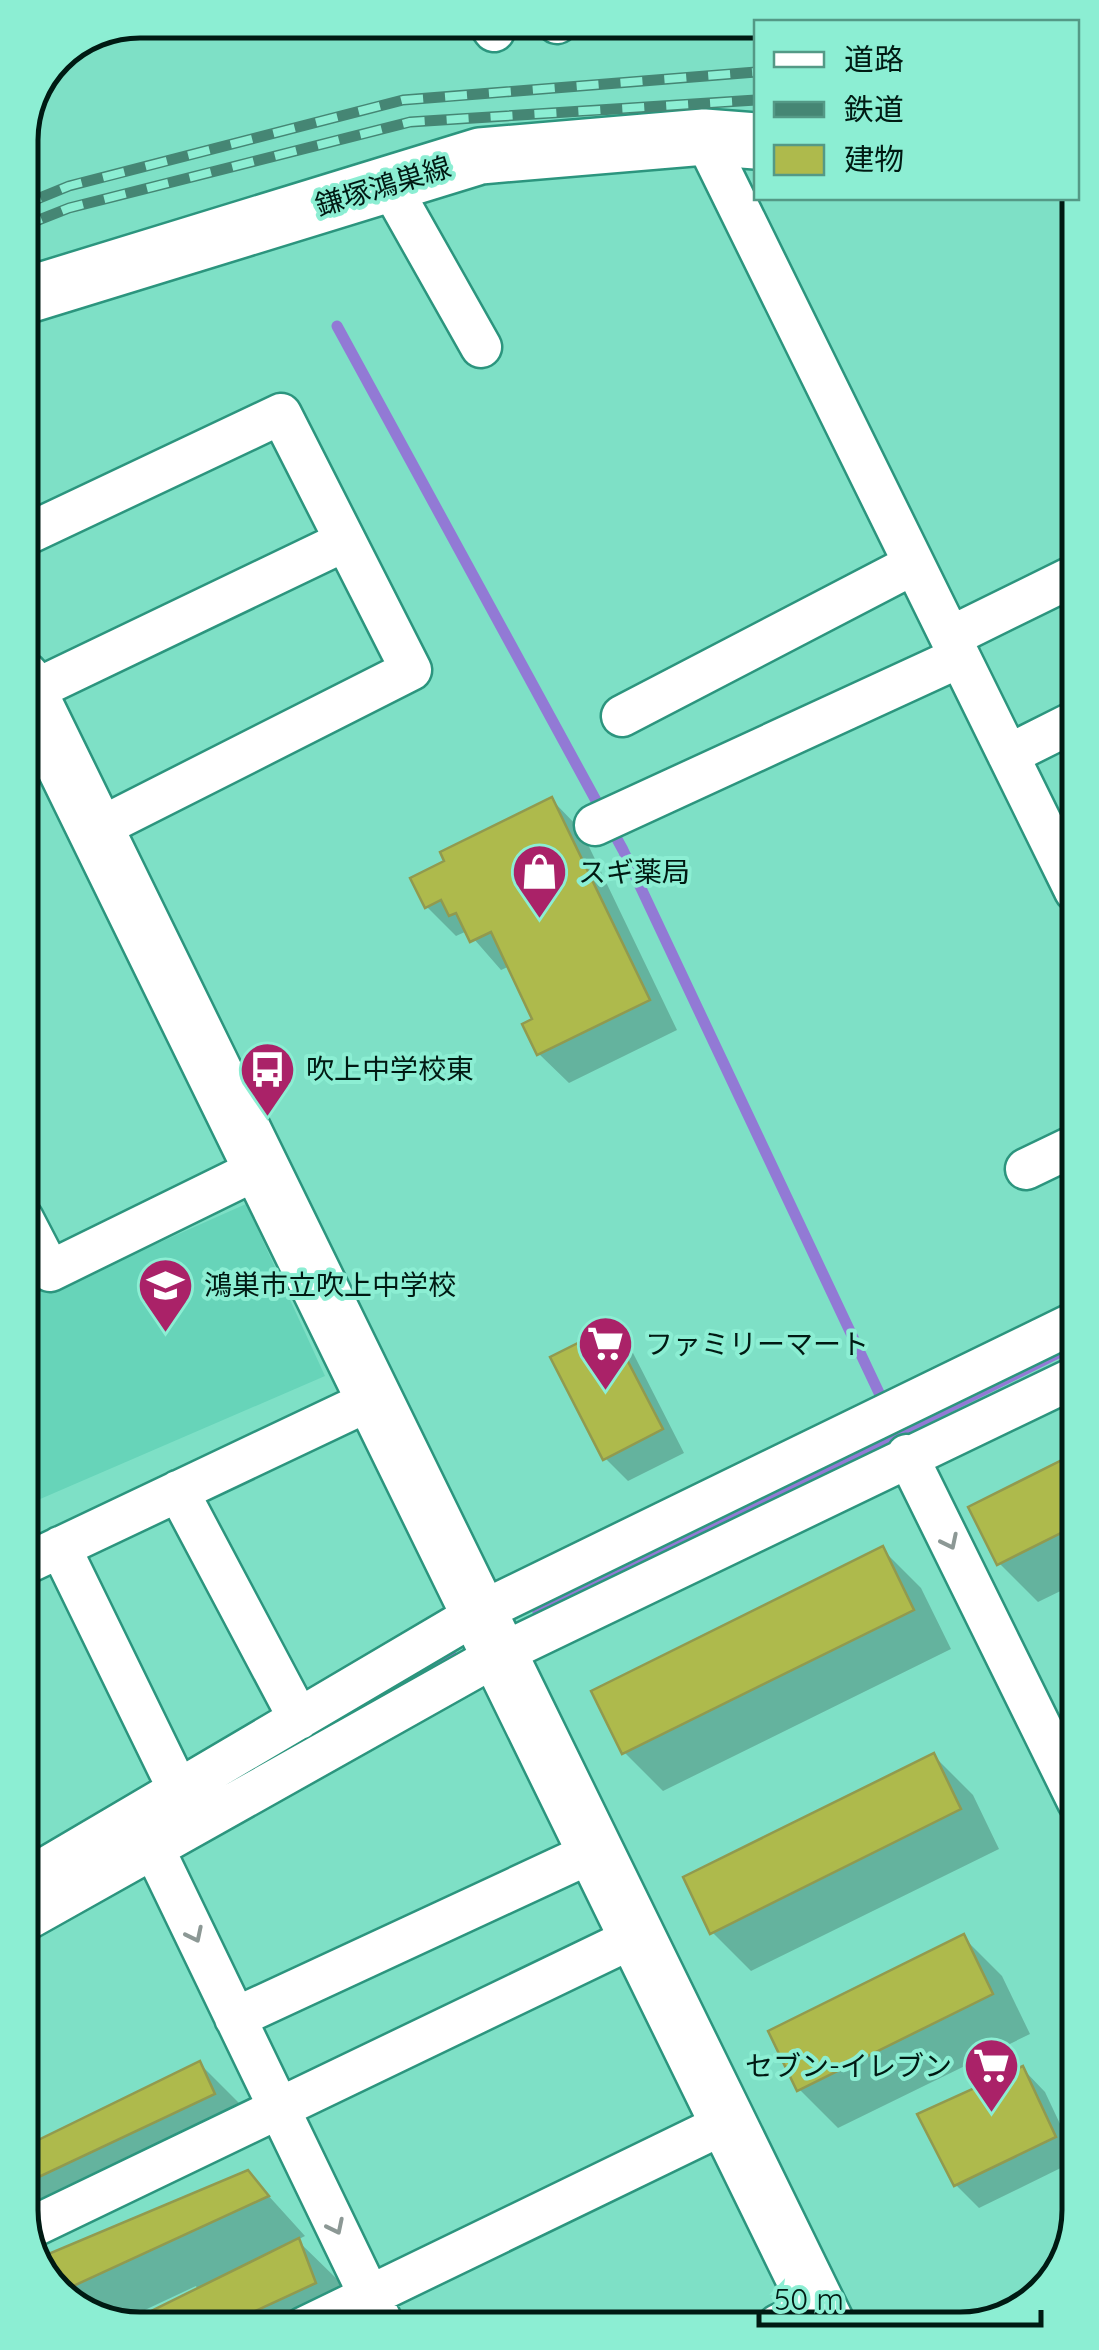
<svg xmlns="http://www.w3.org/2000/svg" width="1099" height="2350" font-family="Quicksand,'Noto Sans JP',sans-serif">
	<rect width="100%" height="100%" fill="#7ee0c6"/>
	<path fill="#67d4b9" d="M246,1204L325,1376L24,1506V1247L48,1292Z"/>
	<path fill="#0003" d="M552,800L581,830L677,1030L569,1083L539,1054L535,1021L510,966L501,970L467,931L456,936L427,907Z
		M610,1330L633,1353L684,1453L628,1481L605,1458Z
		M1076,1456L1077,1583L1038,1602L999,1563L972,1508Z
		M882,1549L921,1588L951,1649L663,1791L624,1752Z
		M1077,1694V1730L1063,1701Z
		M934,1756L973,1795L999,1849L751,1971L712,1932Z
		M963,1937L1002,1976L1030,2034L838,2128L799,2089Z
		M200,2064L239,2103L252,2134L26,2226V2148Z
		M1023,2069L1045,2092L1077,2160L979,2208L956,2185Z
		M248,2173L305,2236L297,2240L338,2280L353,2322L341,2328L131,2330L198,2291L196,2286L115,2324L67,2306L36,2262Z"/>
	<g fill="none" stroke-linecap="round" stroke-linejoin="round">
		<path stroke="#927ad5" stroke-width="11" d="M337,326L623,850L906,1450
			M538,1612L1076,1344
			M259,1767L451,1655"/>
	</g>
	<path fill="#aeba4c" stroke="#919a4f" stroke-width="2.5" d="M552,797L650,1000L537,1055L522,1024L532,1019L491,932L470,942L456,913L449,916L441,900L425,908L410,878L444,861L440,852Z
		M610,1327L663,1429L603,1460L550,1357Z
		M1076,1453L1077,1525L997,1565L968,1507Z
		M883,1546L914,1610L622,1754L591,1691Z
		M934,1753L961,1809L710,1934L683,1877Z
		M964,1934L993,1994L797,2091L768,2031Z
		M200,2061L215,2094L26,2183V2146Z
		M1023,2066L1056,2137L954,2186L917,2114Z
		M248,2170L269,2196L58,2293L34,2260Z
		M299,2238L316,2283L216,2329L131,2330L121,2326Z"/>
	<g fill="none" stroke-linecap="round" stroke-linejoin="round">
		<defs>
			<path id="street" d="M486,20L494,31
				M557,23L558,20
				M704,137L1075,891
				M389,184L481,347
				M21,537L281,414L411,670L95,830
				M950,637L1074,576
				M28,693L345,541
				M622,716L914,564
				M1008,755L1074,722
				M595,825L960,657
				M1026,1169L1076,1145
				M23,1219L50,1271L260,1168
				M907,1455L1078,1802
				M178,1491L299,1719
				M60,1547L179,1791
				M25,1564L373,1399
				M153,1847L385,2328
				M25,1880L478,1613L1076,1322
				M26,1920L498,1655L1076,1377
				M235,2018L595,1851
				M26,2230L637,1936
				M778,2325L817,2306
				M303,2328L728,2122"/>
			<path id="secondary" d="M21,297L480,156L704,137L756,141
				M22,679L827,2325"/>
		</defs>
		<use href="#street" stroke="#2c957e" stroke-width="45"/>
		<use href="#secondary" stroke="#2c957e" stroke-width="60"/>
		<use href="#street" stroke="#fff" stroke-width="40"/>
		<use href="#secondary" stroke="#fff" stroke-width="55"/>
		<defs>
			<path id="rail" d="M20,206L69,186L403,100L756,72
				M21,227L69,208L410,122L756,100"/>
		</defs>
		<use href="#rail" stroke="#458674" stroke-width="11"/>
		<use href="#rail" stroke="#8ceed3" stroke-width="8" stroke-dasharray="22" stroke-linecap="butt"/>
	</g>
	<defs><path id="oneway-chevron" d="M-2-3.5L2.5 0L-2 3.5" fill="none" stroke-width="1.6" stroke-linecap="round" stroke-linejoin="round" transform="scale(2.5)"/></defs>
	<g stroke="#8c9895">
		<use href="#oneway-chevron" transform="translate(950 1542) rotate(64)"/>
		<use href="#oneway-chevron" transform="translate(195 1935) rotate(64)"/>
		<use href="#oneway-chevron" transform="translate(336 2227) rotate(64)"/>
	</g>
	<defs>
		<symbol id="shop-pin" viewBox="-11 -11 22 30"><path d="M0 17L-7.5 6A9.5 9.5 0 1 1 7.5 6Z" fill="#aa2268" stroke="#8ceed3"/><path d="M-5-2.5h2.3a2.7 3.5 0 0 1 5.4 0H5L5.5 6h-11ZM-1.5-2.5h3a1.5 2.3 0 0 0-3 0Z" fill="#fff"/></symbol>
		<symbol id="bus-pin" viewBox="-11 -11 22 30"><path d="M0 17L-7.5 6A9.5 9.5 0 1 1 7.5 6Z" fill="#aa2268" stroke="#8ceed3"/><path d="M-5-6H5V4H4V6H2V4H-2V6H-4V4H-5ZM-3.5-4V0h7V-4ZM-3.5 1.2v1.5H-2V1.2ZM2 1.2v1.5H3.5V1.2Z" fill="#fff"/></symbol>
		<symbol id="school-pin" viewBox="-11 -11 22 30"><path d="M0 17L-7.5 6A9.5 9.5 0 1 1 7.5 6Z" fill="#aa2268" stroke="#8ceed3"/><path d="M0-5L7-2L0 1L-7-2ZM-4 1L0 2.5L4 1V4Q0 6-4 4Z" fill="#fff"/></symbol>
		<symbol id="supermarket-pin" viewBox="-11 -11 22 30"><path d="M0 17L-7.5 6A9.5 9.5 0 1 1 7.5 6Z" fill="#aa2268" stroke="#8ceed3"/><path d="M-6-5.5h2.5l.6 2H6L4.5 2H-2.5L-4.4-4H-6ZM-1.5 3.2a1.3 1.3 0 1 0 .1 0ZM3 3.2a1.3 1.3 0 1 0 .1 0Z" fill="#fff"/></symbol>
	</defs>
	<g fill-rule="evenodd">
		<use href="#shop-pin" x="508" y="840" width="63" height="86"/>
		<use href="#bus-pin" x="236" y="1038" width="63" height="86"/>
		<use href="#school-pin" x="134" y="1254" width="63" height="86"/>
		<use href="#supermarket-pin" x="574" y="1312" width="63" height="86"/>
		<use href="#supermarket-pin" x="960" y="2034" width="63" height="86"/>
	</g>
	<g text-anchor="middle" stroke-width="8" stroke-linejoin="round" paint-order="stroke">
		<g font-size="28" fill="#001a13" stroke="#8ceed3">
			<text transform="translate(383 186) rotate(-17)" y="10">鎌塚鴻巣線</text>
		</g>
		<g font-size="28" fill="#001a13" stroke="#8ceed3" text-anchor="start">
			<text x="578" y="882">スギ薬局</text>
			<text x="306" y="1079">吹上中学校東</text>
			<text x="204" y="1295">鴻巣市立吹上中学校</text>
			<text x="645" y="1354">ファミリーマート</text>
			<text x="952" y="2076" text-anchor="end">セブン-イレブン</text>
		</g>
	</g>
	<path d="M0 0H1099V2350H0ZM140 38H960A102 102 0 0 1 1062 140V2210A102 102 0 0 1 960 2312H140A102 102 0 0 1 38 2210V140A102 102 0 0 1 140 38Z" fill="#8ceed3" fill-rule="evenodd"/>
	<path fill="none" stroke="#001a13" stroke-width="5" d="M140 38H960A102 102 0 0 1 1062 140V2210A102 102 0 0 1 960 2312H140A102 102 0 0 1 38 2210V140A102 102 0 0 1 140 38Z"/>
	<rect x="754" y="20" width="325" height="180" fill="#8ceed3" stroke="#549986" stroke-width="2.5"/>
	<rect x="774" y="52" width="50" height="15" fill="#ffffff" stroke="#549986" stroke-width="2.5"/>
	<text x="844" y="70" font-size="30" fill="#001a13">道路</text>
	<rect x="774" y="102" width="50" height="15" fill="#458674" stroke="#549986" stroke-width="2.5"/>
	<text x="844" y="120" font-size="30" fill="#001a13">鉄道</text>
	<rect x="774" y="145" width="50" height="30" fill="#aeba4c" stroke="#549986" stroke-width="2.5"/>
	<text x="844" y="170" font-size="30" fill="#001a13">建物</text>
	<path d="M759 2310v15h282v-15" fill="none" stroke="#001a13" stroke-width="5"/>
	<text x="774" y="2310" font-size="30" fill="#001a13" stroke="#8ceed3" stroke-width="8" paint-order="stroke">50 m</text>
</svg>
